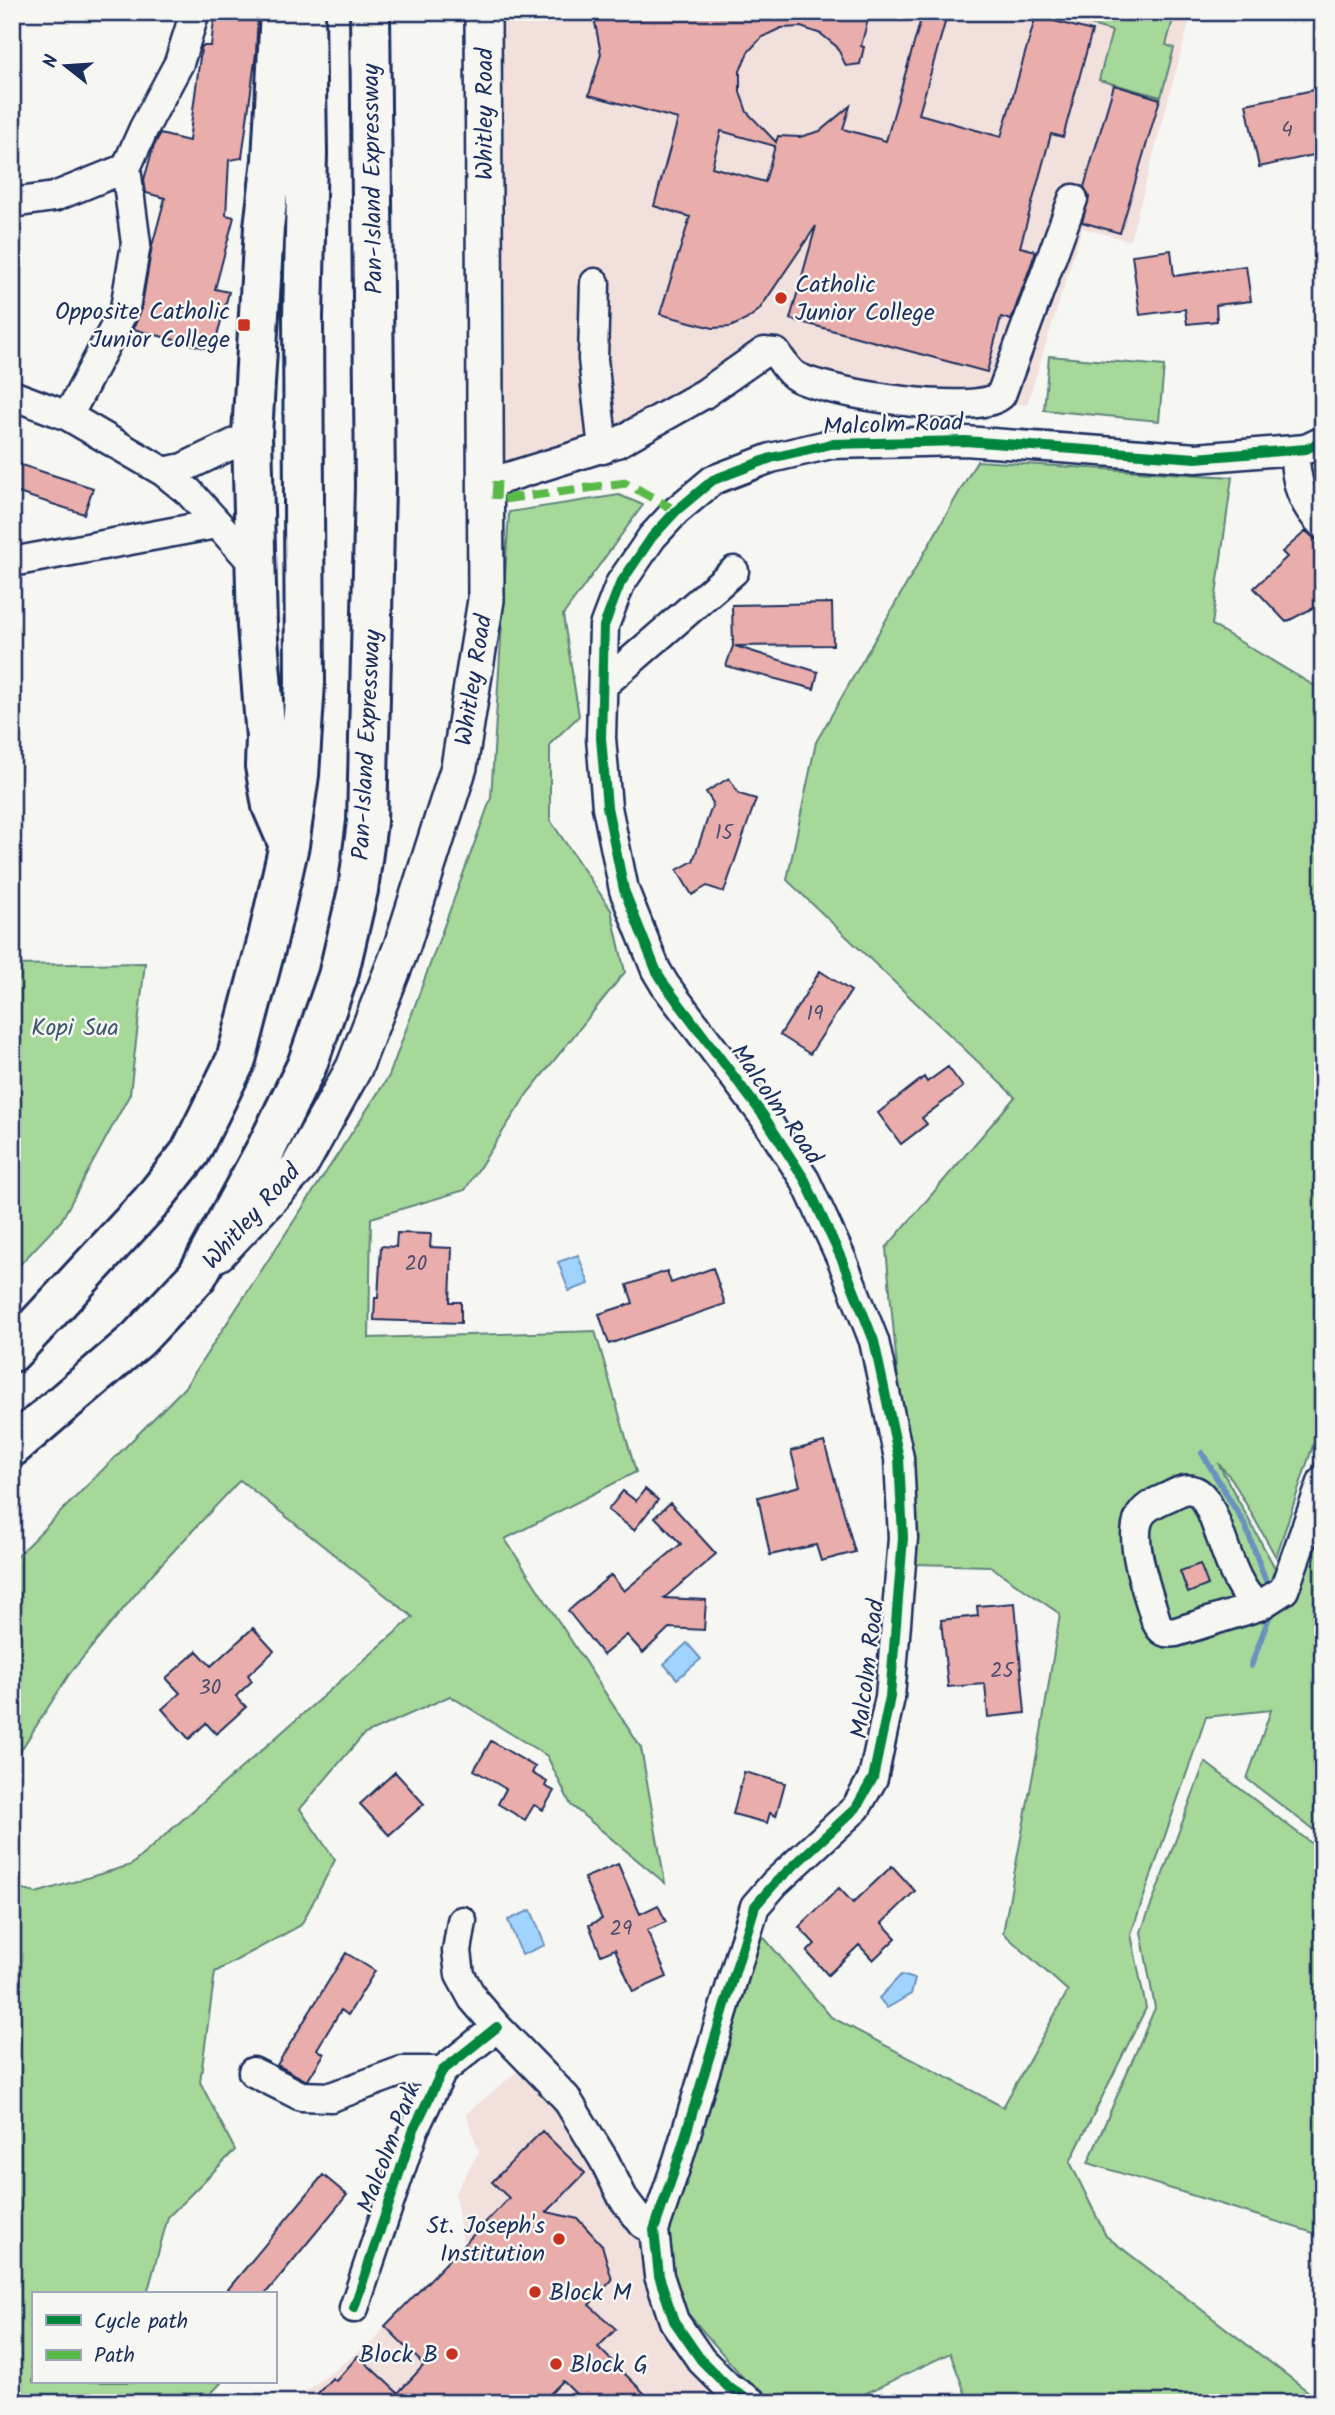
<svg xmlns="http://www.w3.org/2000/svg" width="1335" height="2415" font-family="Kalam,sans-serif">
	<rect width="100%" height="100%" fill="#f6f6f2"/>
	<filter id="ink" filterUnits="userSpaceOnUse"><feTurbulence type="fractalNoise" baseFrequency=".0143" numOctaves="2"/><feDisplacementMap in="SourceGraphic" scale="14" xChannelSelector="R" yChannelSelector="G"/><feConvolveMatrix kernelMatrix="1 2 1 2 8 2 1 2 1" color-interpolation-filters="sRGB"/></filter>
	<g filter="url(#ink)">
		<path fill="#f2e0dd" d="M502,12H1192L1130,241L1082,228L1027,405L875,388L770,356L627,458L500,490Z
			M525,2065L654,2230L657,2276L749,2403H290L376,2339L385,2326L464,2249L455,2193L479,2152L466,2114Z"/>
		<path fill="#a6d89a" stroke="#60847c" stroke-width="2" d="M1060,12H1175L1166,45L1174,48L1161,97L1099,80L1112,31L1059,16Z
			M1049,356L1164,366L1159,421L1044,410Z
			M977,461L1232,477L1212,625L1323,691V1415L1276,1557L1232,1479L1218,1463L1275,1568L1323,1440V1837L1247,1779L1271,1710L1206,1717L1131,1934L1146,2008L1070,2162L1106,2236L1323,2403H969L950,2353L846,2403H779L746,2381L683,2308L669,2271L666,2228L761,1934L831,2017L1003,2107L1068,1991L1003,1933L1041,1732L1060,1614L990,1566L915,1564L886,1248L1015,1097L787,880L816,742Z
			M619,495L643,505L563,615L579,716L550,744V820L611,910L625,972L527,1094L465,1190L371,1218L369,1338L595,1331L636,1472L505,1539L641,1748L665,1883L571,1805L547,1756L450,1696L363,1735L300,1809L335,1860L301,1925L215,1972L200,2082L235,2150L168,2217L147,2294H33V2382H222L202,2403H12V1887L36,1893L131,1865L413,1617L240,1480L153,1573L70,1673L12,1764V1561L185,1387L389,1076L491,798L509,512Z
			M145,963L130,1094L61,1221L12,1273V965Z
			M1205,1762L1323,1852V2236L1088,2163L1155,2008L1141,1932Z"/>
		<path fill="#a0d4ff" stroke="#6b92bf" stroke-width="2" d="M578,1255L589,1284L569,1291L558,1262Z
			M687,1643L701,1659L677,1679L664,1664Z
			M531,1910L545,1945L522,1955L508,1920Z
			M901,1975L915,1979L911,1994L887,2008L879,1998Z"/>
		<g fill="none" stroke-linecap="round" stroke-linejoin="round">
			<path stroke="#6b92bf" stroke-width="6" d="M1202,1453L1245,1525L1269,1589
				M1251,1666L1272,1609"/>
		</g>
		<path fill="#e9aeab" stroke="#1b2f5e" stroke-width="2" fill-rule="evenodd" d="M215,12H258L256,53L242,158L229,160L226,215L234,217L215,289L229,292L213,350L133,329L141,311L152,246L165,198L146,193L144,180L153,148L160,134L189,141L201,49L202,46H211Z
			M593,12H734L756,18L757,12H870L861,46L864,47L860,64L846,66L837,47L821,34L801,27L781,28L762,37L748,52L740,71V92L747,112L776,142L778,136L800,137L820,131L850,106L843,129L886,141L923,12H948L919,114L1001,137L1037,12H1056L1054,21L1092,31L1063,137L1051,134L1020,247L1036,251L1011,320L1001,317L987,372L790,319L816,226L759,310L746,320L730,327L713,328L660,314L690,217L654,206L678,119L589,95L601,54ZM721,131L775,146L765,182L712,167Z
			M1114,85L1160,99L1120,233L1082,222L1089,197L1084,187Z
			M1323,88V153L1259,167L1246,104Z
			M1171,250L1174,276L1246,266L1251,301L1216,305L1217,321L1187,324L1185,309L1140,315L1132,255Z
			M12,462L93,488L84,514L12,491Z
			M1306,531L1317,541H1323V603L1286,622L1254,588L1287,557L1282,552Z
			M832,603L833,645L735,646L818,672L814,689L726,666L733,646L732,605Z
			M729,778L739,794L756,799L724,892L707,886L692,895L677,870L693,861L713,803L706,792Z
			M820,971L851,991L810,1054L780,1035Z
			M948,1067L963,1087L922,1118L927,1124L901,1144L878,1113L924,1077L927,1082Z
			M397,1233L431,1234L430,1247L452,1248L450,1302H461V1323L374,1320L375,1298H378L381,1246L396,1247Z
			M713,1268L725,1304L609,1344L599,1314L633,1303L627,1285L667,1271L671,1283Z
			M824,1442L855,1552L821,1561L816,1545L770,1555L758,1497L800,1486L791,1451Z
			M645,1489L658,1500L634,1530L608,1510L623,1491L636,1501Z
			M670,1503L716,1554L664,1598L706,1600L704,1630L669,1628L643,1653L627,1635L603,1655L568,1611L611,1575L624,1591L681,1544L655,1517Z
			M1200,1564L1208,1585L1188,1593L1180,1571Z
			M1015,1603L1025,1713L988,1717L985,1684L948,1687L941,1620L978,1616L977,1606Z
			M253,1628L274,1651L248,1675L252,1681L236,1696L246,1707L216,1734L206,1723L189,1739L162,1709L180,1693L166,1678L197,1651L211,1666Z
			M491,1741L535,1767L532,1773L547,1782L545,1786L554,1791L543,1810L534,1805L525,1820L498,1804L506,1789L474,1770Z
			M395,1772L424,1804L389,1835L360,1804Z
			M744,1772L785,1783L776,1816L770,1813L767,1823L733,1814Z
			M618,1864L640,1914L658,1905L666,1922L647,1930L667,1977L633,1992L615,1949L601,1955L589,1925L602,1919L584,1878Z
			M892,1866L915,1891L882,1923L896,1938L873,1960L859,1945L828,1975L807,1952L815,1944L799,1927L839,1888L853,1903Z
			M346,1953L375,1971L348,2015L341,2010L317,2049L324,2054L308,2080H305L277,2065Z
			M542,2131L585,2173L547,2212L578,2219L602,2245L612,2280L589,2305L616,2329L598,2347L654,2403H585L563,2381L541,2403H309L332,2378L336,2381L358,2356L398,2393L424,2365L385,2326L509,2198L492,2182Z
			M323,2175L347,2195L276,2281L265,2294H224Z"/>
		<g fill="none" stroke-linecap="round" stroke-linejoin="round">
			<defs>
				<path id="minor" d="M12,203L54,197L126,168
					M595,283L593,359L603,449
					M12,395L68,416L164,472L189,492L256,566
					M68,416L125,308L136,244L126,168L144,128L179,63L195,12
					M1294,450C1296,481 1300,502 1323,525
					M164,472L183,468L252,435
					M486,484L617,443L704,394L764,352L776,353C782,361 788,372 797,377C828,393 976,418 1001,395L1073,199
					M12,562L216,524
					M603,685L734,571
					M1259,1606C1225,1585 1219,1500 1195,1491C1187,1487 1178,1492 1170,1496C1161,1500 1150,1504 1143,1512C1124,1533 1149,1595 1156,1621C1161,1631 1164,1634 1176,1632L1259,1606L1284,1590L1323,1480
					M462,1921L457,1951L460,1975L473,1999L497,2027L566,2098L604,2160L623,2198L643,2224L654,2230
					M253,2072L301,2096L331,2097L402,2071H442
					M354,2308L414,2129L442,2071L497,2027
					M753,2403L728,2387L701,2360L674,2321L659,2276L654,2230L678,2160L755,1906L775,1883L856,1808L873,1778L890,1697L903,1538L899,1458L874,1341L842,1260L805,1180L763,1115L665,985L656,970L624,890L607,807L601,738L604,626L620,584L652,537L676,511L713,480L771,458L831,444L965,441L1196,458L1306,449L1323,441"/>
				<path id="major" d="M218,1253L299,1167L354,1068L402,946L459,767L486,600L483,12"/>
				<path id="highway" d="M280,12L272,160L264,227L252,435L257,626L266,738L265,766L272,806L288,843
					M12,1352L150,1203L190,1153L236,1060L267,942L289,845L299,775L305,683L303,317L307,154L305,12
					M12,1447L138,1339L197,1276L267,1147L307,1065L338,976L358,890L367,822L375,486L370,12"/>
			</defs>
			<use href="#minor" stroke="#1b2f5e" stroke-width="33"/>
			<use href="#major" stroke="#1b2f5e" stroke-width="40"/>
			<use href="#highway" stroke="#1b2f5e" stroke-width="44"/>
			<use href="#minor" stroke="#f6f6f2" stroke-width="28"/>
			<use href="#major" stroke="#f6f6f2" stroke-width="35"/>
			<use href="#highway" stroke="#f6f6f2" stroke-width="38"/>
			<path stroke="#58b947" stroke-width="9" stroke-dasharray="18 9" stroke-linecap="butt" d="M497,481L496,500L626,483L676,511"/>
			<defs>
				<path id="cycleway" d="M354,2308L414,2129L442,2071L497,2027
					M753,2403L728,2387L701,2360L674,2321L659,2276L654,2230L678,2160L755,1906L775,1883L856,1808L873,1778L890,1697L903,1538L899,1458L874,1341L842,1260L805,1180L763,1115L665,985L656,970L624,890L607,807L601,738L604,626L620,584L652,537L676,511L713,480L771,458L831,444L965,441L1196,458L1306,449L1323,441"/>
			</defs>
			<use href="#cycleway" stroke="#f6f6f2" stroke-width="15"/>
			<use href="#cycleway" stroke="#00873e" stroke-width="10"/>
		</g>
	</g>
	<g fill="#c8321e" stroke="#f6f6f2" stroke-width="2.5">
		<circle cx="781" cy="298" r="7"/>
		<rect x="237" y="318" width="14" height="14" rx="3.5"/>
		<circle cx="559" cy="2239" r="7"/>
		<circle cx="535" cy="2292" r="7"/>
		<circle cx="452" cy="2354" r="7"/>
		<circle cx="556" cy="2364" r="7"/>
	</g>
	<g text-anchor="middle" stroke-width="5" stroke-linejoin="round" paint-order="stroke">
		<g font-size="21" fill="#4e4f71">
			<text x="1287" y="136">4</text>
			<text x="724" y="839">15</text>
			<text x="815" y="1020">19</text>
			<text x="416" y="1270">20</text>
			<text x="1002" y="1677">25</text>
			<text x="210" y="1694">30</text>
			<text x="621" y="1935">29</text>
		</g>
		<g font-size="24" fill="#1b2f5e" stroke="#f6f6f2">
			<text transform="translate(484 114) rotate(-90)" y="8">Whitley Road</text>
			<text transform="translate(372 179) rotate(-91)" y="8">Pan-Island Expressway</text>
			<text transform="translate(893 424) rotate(-2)" y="8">Malcolm Road</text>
			<text transform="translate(473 680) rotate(-81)" y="8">Whitley Road</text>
			<text transform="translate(366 745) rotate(-87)" y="8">Pan-Island Expressway</text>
			<text transform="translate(777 1104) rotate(55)" y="8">Malcolm Road</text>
			<text transform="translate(251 1216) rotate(-48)" y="8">Whitley Road</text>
			<text transform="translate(867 1669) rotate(-83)" y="8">Malcolm Road</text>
			<text transform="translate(388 2148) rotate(-69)" y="8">Malcolm Park</text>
		</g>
		<g font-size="24" fill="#1b2f5e" stroke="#f6f6f2" text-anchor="start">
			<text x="795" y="292">Catholic<tspan x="795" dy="28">Junior College</tspan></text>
			<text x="230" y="319" text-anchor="end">Opposite Catholic<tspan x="230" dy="28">Junior College</tspan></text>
			<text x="545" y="2233" text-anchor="end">St. Joseph's<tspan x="545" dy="28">Institution</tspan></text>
			<text x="549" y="2300">Block M</text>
			<text x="438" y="2362" text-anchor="end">Block B</text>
			<text x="570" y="2372">Block G</text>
		</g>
		<g font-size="24" fill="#3e596d" stroke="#f6f6f2">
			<text x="75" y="1035">Kopi Sua</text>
		</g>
	</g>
	<rect width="1335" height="2415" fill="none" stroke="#f6f6f2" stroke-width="42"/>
	<rect x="21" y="21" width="1293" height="2373" fill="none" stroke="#1b2f5e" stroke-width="2.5" filter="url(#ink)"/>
	<rect x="32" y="2292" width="245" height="91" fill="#f6f6f2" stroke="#9ea6b7" stroke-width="2"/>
	<rect x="46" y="2315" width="35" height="10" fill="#00873e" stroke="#9ea6b7" stroke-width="2"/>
	<text x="94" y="2328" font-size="21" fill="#1b2f5e">Cycle path</text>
	<rect x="46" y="2350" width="35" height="10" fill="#58b947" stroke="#9ea6b7" stroke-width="2"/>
	<text x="94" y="2362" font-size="21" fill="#1b2f5e">Path</text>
	<g transform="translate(66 66) rotate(287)" stroke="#f6f6f2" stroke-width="5" paint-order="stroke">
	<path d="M0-5L12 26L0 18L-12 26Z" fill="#1b2f5e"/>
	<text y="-10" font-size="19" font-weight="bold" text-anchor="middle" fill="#1b2f5e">N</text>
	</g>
</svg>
